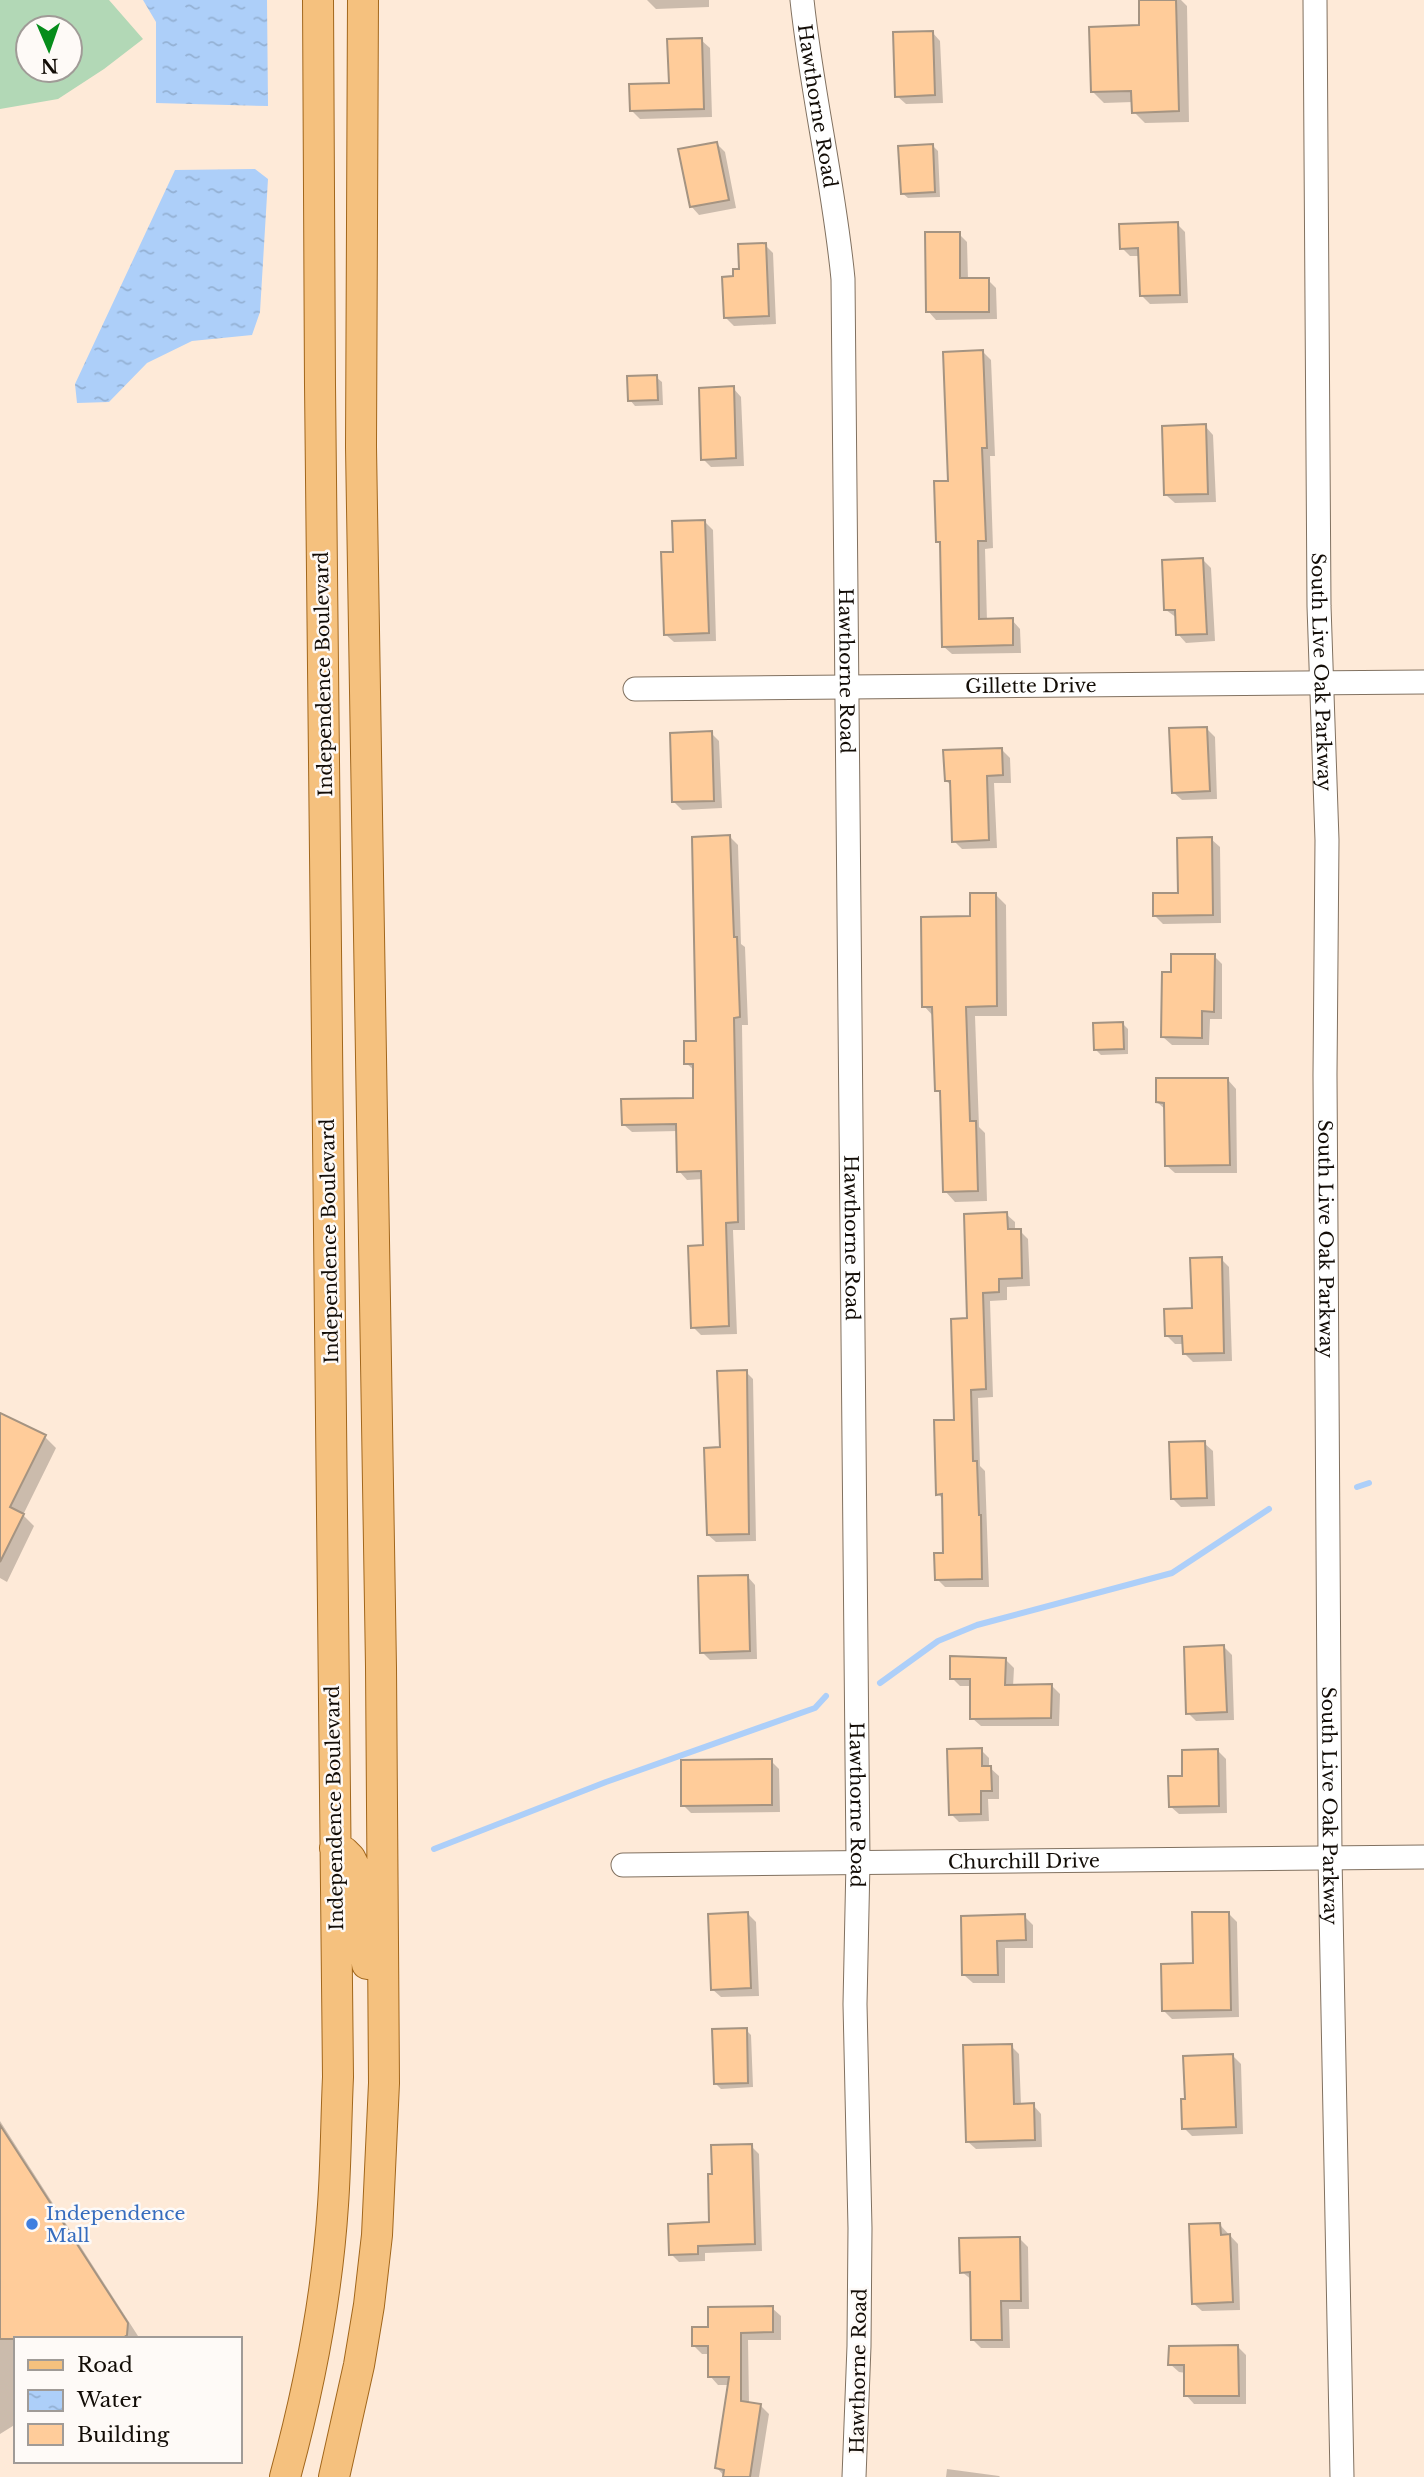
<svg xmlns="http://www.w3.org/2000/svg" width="1424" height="2477" font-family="'Libre Baskerville',serif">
	<defs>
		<pattern id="water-ripples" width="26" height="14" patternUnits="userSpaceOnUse" patternTransform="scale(1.75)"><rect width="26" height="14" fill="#adcff9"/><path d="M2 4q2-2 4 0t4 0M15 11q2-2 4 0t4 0" fill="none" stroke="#94b1d4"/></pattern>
	</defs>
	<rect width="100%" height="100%" fill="#feead8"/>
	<path fill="#b2d8b6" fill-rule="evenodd" d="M0,0H109L143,39L104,69L58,99L0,109ZM28,28H70V70H28Z"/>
	<path fill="url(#water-ripples)" d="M143,0H267L268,106L156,103V22Z
		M255,169L268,179L260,312L252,335L192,341L147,363L109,402L77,403L75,384L175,170Z"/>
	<path fill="#0003" d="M647,0H709V7L656,9Z
		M1141,0H1181L1187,6L1189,122L1145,123L1134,112L1133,102L1104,103L1092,91L1141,27Z
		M932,32L940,41L943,103L906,104L897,96Z
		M701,40L710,48L712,117L640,119L632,111L670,84Z
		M717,144L725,152L736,208L699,215L691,206Z
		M933,146L938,151L940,197L908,198L902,193Z
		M1177,224L1185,232L1188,303L1150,304L1142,296L1140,256H1130L1122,248Z
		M959,234L967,242L968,280H988L996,288L997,319L936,320L928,311Z
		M765,245L773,253L776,324L734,326L725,317L735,278Z
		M983,352L991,360L995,456H990L993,548L985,549L987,621L1012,620L1020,629L1021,653L952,654L943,646L941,545L938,542Z
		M656,377L662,382L663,405L635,406L630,400Z
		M733,388L741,397L744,466L711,467L703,459Z
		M1205,426L1213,435L1216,502L1175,503L1166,495Z
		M705,522L713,530L716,641L674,642L665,634L675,553Z
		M1203,560L1211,568L1215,641L1186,643L1178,634L1177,618L1166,610Z
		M1207,729L1215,737L1217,799L1182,800L1173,792Z
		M711,733L719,741L722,808L682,810L674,802Z
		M1002,750L1010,758L1011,783H994L997,848L962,849L954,841L952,786L946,781Z
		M730,837L738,845L741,944L745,947L748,1025H742L745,1230H733L737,1334L701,1335L693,1327L705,1247L703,1179L687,1180L679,1171L678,1131L632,1132L623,1124L695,1099V1071L686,1063L698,1043Z
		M1211,839L1220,847L1221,923L1163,924L1155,916L1180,894Z
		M995,894L1006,905L1007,1016H975L979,1127L985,1133L987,1201L955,1202L945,1191L942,1095L937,1090L934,1017L924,1006L972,918Z
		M1214,956L1222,964V1019H1210L1209,1045H1172L1163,1037L1173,974Z
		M1122,1023L1128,1029V1054L1101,1055L1096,1050Z
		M1228,1080L1236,1089L1237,1173H1175L1166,1165V1110L1157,1102Z
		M1006,1214L1015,1222V1231H1020L1028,1239L1030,1286L1007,1287V1300L990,1301L993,1397L978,1398L980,1466L985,1471L989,1587H945L937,1579L945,1555L944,1500L938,1494L956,1422L969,1320Z
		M1221,1259L1229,1267L1232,1361L1193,1362L1184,1353V1344H1175L1167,1336L1194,1310Z
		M746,1372L753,1379L756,1541L716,1542L708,1535L722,1449Z
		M0,1415L45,1437L56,1448L23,1515L34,1526L7,1582L0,1578Z
		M1204,1443L1213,1451L1215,1506L1181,1507L1172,1498Z
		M747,1576L755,1585L757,1659L710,1660L702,1652Z
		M1224,1647L1232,1655L1234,1720L1196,1721L1188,1713Z
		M1005,1659L1014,1668L1013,1687L1052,1686L1060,1694L1059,1726H981L972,1718V1686H960L952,1678Z
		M981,1750L989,1758V1767L999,1776V1799H988L989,1821L959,1822L951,1814Z
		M1218,1751L1226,1759L1227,1813L1179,1814L1170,1806L1184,1778Z
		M771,1761L779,1769L780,1812L691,1813L683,1805Z
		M748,1914L756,1922L759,1996L721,1997L712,1989Z
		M1229,1914L1237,1922L1239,2017L1172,2019L1163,2010Z
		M1024,1916L1033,1925V1948H1005V1983H973L964,1975L963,1918Z
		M746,2030L751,2035L753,2087L721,2089L715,2083Z
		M1011,2046L1019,2054L1021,2105H1033L1041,2114L1042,2147L976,2149L967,2141Z
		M1233,2056L1241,2064L1243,2134L1192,2136L1184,2128L1186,2101Z
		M0,2121L138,2336V2339H16V2424L0,2434Z
		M751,2146L759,2154L762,2251L705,2253V2261L679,2262L671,2254L711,2224Z
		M1220,2225L1238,2244L1240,2310L1202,2311L1193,2303Z
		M1020,2239L1028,2247L1029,2309H1009L1010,2348H981L973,2340L972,2280L962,2272Z
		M772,2308L781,2316V2340H748L749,2404L761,2406L769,2414L759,2477H725L717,2468L730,2385H718L710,2376V2354H702L694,2346L710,2329Z
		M1237,2346L1246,2355V2404H1194L1186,2395V2373L1179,2372L1170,2364Z
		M947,2469L999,2476L1000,2477H946Z"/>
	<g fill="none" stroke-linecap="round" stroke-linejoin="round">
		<path stroke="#adcff9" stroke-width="6" d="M1357,1487L1369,1483
			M880,1683L938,1641L977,1625L1172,1573L1269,1509
			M434,1849L606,1782L815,1708L826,1696"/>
	</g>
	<path fill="#ffcc9a" stroke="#a59482" stroke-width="2" d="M1139,0H1176L1179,111L1132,113L1131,91L1091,92L1089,27L1139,25Z
		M933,31L935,95L895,97L893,32Z
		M702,38L704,109L630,111L629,84L669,83L667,39Z
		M717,142L729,200L690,207L678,149Z
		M933,144L935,192L901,194L898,146Z
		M1178,222L1180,295L1140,296L1138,248L1120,249L1119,224Z
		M925,232H960V278H989V312H926Z
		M766,243L769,316L724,318L722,277L733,276V269H739L738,244Z
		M983,350L987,448H982L986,541H978L979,619L1013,618V645L942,647L940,542H936L934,481H948L943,352Z
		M657,375L658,400L628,401L627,376Z
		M734,386L736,458L701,460L699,388Z
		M1206,424L1208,494L1164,495L1162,426Z
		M705,520L709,633L664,635L661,552H673L672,521Z
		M1203,558L1207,634L1176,635L1175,610H1164L1162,560Z
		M1207,727L1210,791L1172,793L1169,728Z
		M712,731L714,801L672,802L670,733Z
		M1002,748L1003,775L987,776L989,840L952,842L950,781H945L943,750Z
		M730,835L734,937H737L740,1017L734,1018L738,1222L726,1223L729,1326L691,1328L688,1246L703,1245L701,1171L677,1172L676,1124L622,1125L621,1099L693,1098V1064H684V1041H696L692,837Z
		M1212,837L1213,915L1153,916V893H1178L1177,838Z
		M970,893H996L997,1006L966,1007L970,1121H976L978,1191L943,1192L940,1091H935L932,1007H922L921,917L970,916Z
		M1171,954H1215L1214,1012L1202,1011V1038L1161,1037L1162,972H1171Z
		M1123,1022L1124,1049L1094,1050L1093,1023Z
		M1156,1078H1228L1230,1165L1165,1166L1164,1103L1156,1102Z
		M1007,1212L1008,1229H1021L1022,1278L999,1279V1292L983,1293L986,1389L971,1390L973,1461H977L979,1515H981L982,1579L935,1580L934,1553H943L942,1494L936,1495L934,1420H954L951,1319L967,1318L964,1214Z
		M1222,1257L1224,1353L1183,1354L1182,1336H1165L1164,1309L1192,1308L1190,1258Z
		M747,1370L749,1534L707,1535L704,1448L720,1447L717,1371Z
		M0,1413L46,1435L10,1507L24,1514L0,1562Z
		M1205,1441L1207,1498L1171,1499L1169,1442Z
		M748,1575L750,1651L700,1653L698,1576Z
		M1224,1645L1227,1712L1186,1714L1184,1647Z
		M950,1656L1006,1658L1005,1685L1052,1684L1051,1718L970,1719V1679H950Z
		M982,1748V1766H991L992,1791H981V1814L949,1815L947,1749Z
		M1218,1749L1219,1806L1169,1807L1168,1776H1182V1750Z
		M772,1759V1805L681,1806V1760Z
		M748,1912L751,1988L711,1990L708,1914Z
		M1192,1912H1229L1231,2010L1162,2011L1161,1964L1193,1963Z
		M1025,1914L1026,1940L997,1941L998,1975H962L961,1916Z
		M747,2028L748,2083L714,2084L712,2029Z
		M1012,2044L1014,2104L1034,2103L1035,2140L966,2142L963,2045Z
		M1233,2054L1236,2127L1182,2129L1181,2099H1185L1183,2056Z
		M0,2125L128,2323L127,2335L122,2339H0Z
		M752,2144L755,2244L698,2246V2254L669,2255L668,2224L709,2222L708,2174H712L711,2145Z
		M1220,2223L1221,2235L1230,2234L1233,2302L1192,2304L1189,2224Z
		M1020,2237L1021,2301H1001L1002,2340H971L970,2272L960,2273L959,2238Z
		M773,2306V2332L741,2333V2401L761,2404L750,2477H723L724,2470L715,2468L729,2377H708V2346H692V2327H708V2307Z
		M1238,2345L1239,2396H1184V2365H1168L1169,2346Z"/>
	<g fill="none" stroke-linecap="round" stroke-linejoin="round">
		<defs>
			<g id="minor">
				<path id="s1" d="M802,0C812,94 834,185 843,279L858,1862L855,2004L860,2228L859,2346L854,2477"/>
				<path id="s2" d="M1315,0L1319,606L1327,840L1325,1075L1330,1857L1342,2477"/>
				<path id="s3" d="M635,689L1424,682"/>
				<path id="s4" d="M623,1865L1424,1857"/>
			</g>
			<path id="major" d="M335,1848L344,1852L350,1858L359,1876L358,1900L367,1964
				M285,2477C309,2389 327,2297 333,2205C336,2163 336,2120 338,2077L320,385L318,0
				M334,2477L359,2365L369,2305L377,2235L384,2083L381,1667L361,447L363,0"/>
		</defs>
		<use href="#minor" stroke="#817160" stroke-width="25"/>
		<use href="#major" stroke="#a2671c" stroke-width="32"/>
		<use href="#minor" stroke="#fff" stroke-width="23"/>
		<use href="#major" stroke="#f5c17e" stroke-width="30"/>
	</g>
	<circle fill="#3f7fe0" stroke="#fefaf7" stroke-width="2.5" cx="32" cy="2224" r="7"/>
	<g text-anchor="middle" stroke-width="5" stroke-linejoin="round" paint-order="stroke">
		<g font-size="19" fill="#130d07" stroke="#fefaf7">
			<text dy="7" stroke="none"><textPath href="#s1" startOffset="107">Hawthorne Road</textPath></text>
			<text dy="7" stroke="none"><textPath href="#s1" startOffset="674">Hawthorne Road</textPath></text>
			<text dy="7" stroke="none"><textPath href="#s2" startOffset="672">South Live Oak Parkway</textPath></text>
			<text transform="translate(323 674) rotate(-91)" y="7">Independence Boulevard</text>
			<text dy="7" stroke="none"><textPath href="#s3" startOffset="396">Gillette Drive</textPath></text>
			<text dy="7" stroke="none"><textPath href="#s1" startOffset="1241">Hawthorne Road</textPath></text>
			<text dy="7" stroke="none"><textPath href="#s2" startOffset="1239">South Live Oak Parkway</textPath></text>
			<text transform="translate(329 1241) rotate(-91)" y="7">Independence Boulevard</text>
			<text dy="7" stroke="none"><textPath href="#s1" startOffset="1808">Hawthorne Road</textPath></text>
			<text dy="7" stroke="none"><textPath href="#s2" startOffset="1806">South Live Oak Parkway</textPath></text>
			<text transform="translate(334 1808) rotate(-91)" y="7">Independence Boulevard</text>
			<text dy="7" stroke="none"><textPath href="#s4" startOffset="401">Churchill Drive</textPath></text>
			<text transform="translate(858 2371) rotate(-89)" y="7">Hawthorne Road</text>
		</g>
		<g font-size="19" fill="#366cbe" stroke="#fefaf7" text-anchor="start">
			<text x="46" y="2220">Independence<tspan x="46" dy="22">Mall</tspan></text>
		</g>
	</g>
	<rect x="14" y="2337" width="228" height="126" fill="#fefaf7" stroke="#a09b97" stroke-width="2"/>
	<rect x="28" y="2360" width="35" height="10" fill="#f5c17e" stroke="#a09b97" stroke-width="2"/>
	<text x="77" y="2372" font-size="21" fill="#130d07">Road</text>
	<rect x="28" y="2390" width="35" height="21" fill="url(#water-ripples)" stroke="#a09b97" stroke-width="2"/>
	<text x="77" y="2407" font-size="21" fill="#130d07">Water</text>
	<rect x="28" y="2424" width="35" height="21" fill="#ffcc9a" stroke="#a09b97" stroke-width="2"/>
	<text x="77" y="2442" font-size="21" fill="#130d07">Building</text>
	<g transform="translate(49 49) rotate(178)"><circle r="33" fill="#fefaf7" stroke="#a09b97" stroke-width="2"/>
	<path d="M0-5L12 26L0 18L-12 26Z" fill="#068d1b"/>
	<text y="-10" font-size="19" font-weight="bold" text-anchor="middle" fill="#130d07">N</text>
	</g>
</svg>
